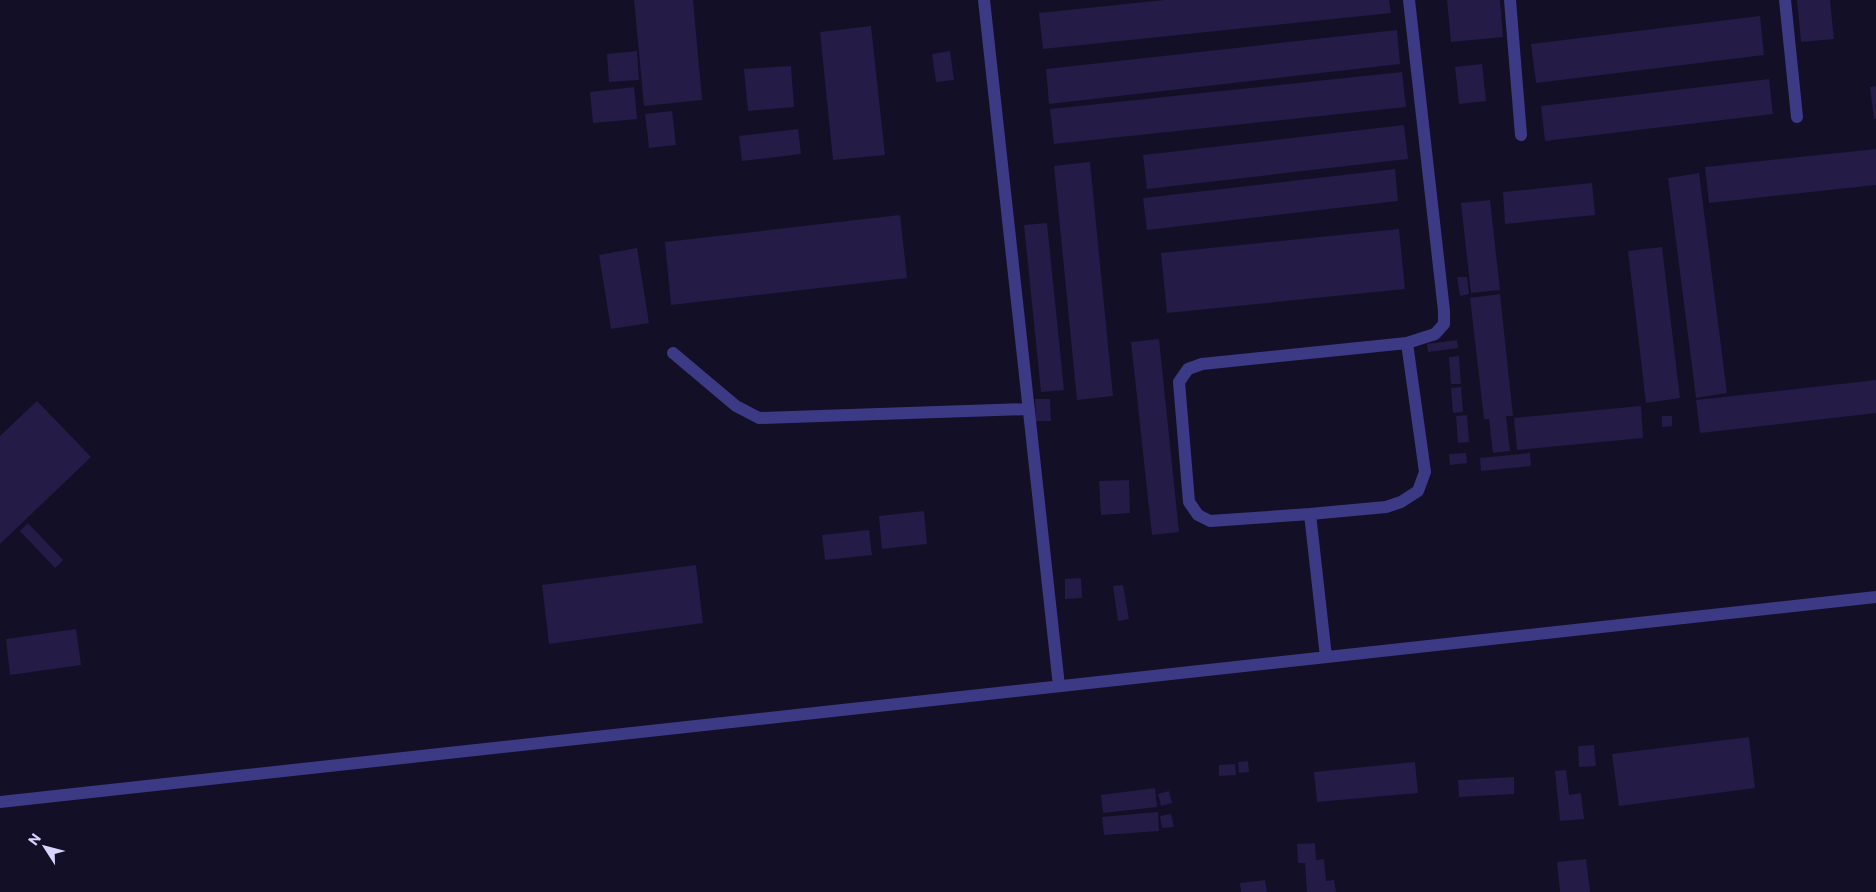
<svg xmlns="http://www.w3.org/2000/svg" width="1876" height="892" font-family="Commissioner,sans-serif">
	<rect width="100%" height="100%" fill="#130f26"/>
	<path fill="#241b47" d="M634,0H693L702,100L644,106Z
		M1164,0H1389L1391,13L1043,49L1039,13Z
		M1447,0H1500L1503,37L1451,42Z
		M1797,0H1830L1834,39L1801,42Z
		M1760,16L1764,55L1536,83L1531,44Z
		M871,26L885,155L833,160L820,32Z
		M1397,30L1400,64L1049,104L1046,69Z
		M637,51L639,80L609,82L607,54Z
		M950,51L954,80L936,82L932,54Z
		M1482,64L1486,101L1459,104L1455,67Z
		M791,66L794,107L748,111L744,69Z
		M1402,72L1406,107L1054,144L1050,109Z
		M1769,79L1773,114L1545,141L1541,106Z
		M1876,86V119H1874L1870,87Z
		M634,87L637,119L593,123L590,92Z
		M672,111L676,145L649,148L645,114Z
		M1404,125L1408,159L1147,189L1143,155Z
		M798,129L801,154L742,161L739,136Z
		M1876,149V185L1709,203L1705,167Z
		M1090,162L1113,396L1077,400L1054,166Z
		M1395,169L1398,201L1147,230L1143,198Z
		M1699,173L1727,393L1696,398L1668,178Z
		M1592,183L1595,215L1505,224L1503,192Z
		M1490,200L1500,290L1471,293L1461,203Z
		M900,215L907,278L671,305L665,242Z
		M1047,223L1064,390L1041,392L1024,225Z
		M1399,229L1405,289L1167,313L1161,253Z
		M1662,247L1680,398L1646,403L1628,251Z
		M637,248L649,323L611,329L599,255Z
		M1457,277H1467L1469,294L1460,296Z
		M1500,294L1513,416H1506L1510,451L1493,453L1489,419H1484L1470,298Z
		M1159,339L1179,532L1152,535L1131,342Z
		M1457,340L1458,348L1428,352L1427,344Z
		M1459,356L1461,384H1451L1449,357Z
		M1876,380V413L1700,433L1696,400Z
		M1461,387L1463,412L1453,413L1451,388Z
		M1035,399H1050L1051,421H1036Z
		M37,401L91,457L0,544V436Z
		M1641,406L1643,438L1517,450L1514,418Z
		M1467,415L1469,442L1458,443L1456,416Z
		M1662,416H1672V426L1662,427Z
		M1466,453L1467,463L1450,465L1449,454Z
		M1530,453L1531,466L1481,471L1480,458Z
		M1129,480L1130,513L1101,515L1099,481Z
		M924,511L927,544L882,549L879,516Z
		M28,523L63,560L55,568L20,531Z
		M869,530L872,555L825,560L822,535Z
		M696,565L703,623L549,644L542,585Z
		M1081,578L1082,598L1065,599V579Z
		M1123,585L1129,619L1118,621L1113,586Z
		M76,629L81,665L10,675L6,639Z
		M1749,737L1755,788L1619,806L1612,754Z
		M1594,745L1596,766L1579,767L1578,746Z
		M1248,761L1249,772L1239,773L1238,762Z
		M1415,762L1418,793L1317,802L1314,772Z
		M1235,764L1236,775L1219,776V765Z
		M1566,770L1569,795L1581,793L1584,819L1560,821L1555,771Z
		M1514,777V794L1459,797L1458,780Z
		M1155,788L1157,807L1103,813L1101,795Z
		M1169,791L1172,803L1161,806L1158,794Z
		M1158,812L1159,831L1104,835L1102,817Z
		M1171,814L1174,827L1162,828L1160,816Z
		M1315,843L1316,860L1324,859L1326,881L1334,880L1336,892H1307L1305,863H1298L1297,844Z
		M1586,859L1590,892H1560L1557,862Z
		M1265,880L1267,892H1241L1240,883Z"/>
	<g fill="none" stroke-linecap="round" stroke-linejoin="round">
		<path stroke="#3d3a85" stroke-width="12" d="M984,0L1059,686
			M1510,0L1521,135
			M1785,0L1797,117
			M1407,343L1425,472L1418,491L1401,502L1386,507L1310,514L1210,521L1198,515L1189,502L1179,382L1188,369L1202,364L1407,343L1435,334L1444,324V311L1409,0
			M673,353L736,406L759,418L1029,409
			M1310,514L1326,657
			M0,802L1876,597"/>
	</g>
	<g transform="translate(45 847) rotate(306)" stroke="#130f26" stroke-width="4" paint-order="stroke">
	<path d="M0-4L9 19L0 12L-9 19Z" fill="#d9d4ff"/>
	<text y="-8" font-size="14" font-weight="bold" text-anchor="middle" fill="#d9d4ff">N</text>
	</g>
</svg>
